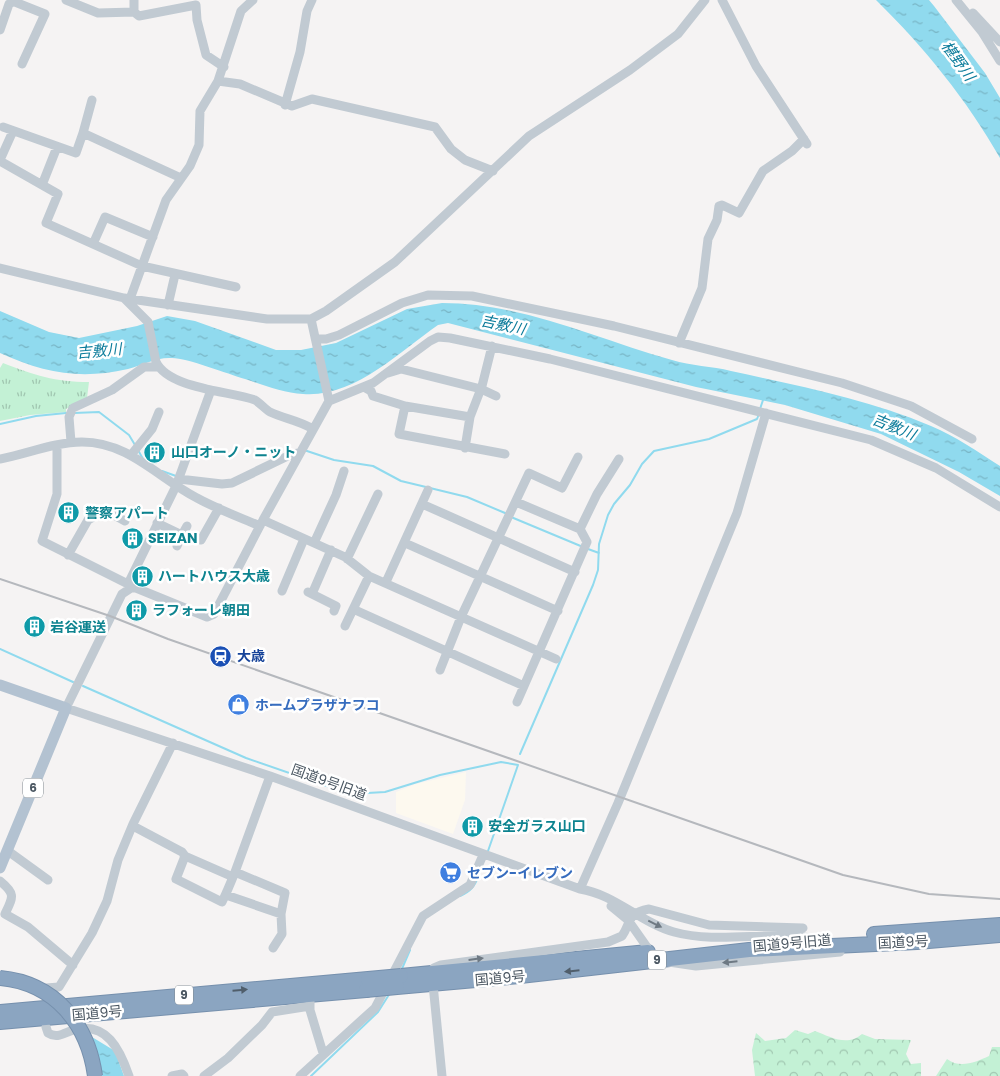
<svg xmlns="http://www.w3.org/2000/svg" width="1000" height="1076" font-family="Poppins,'Noto Sans JP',sans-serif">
	<defs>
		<pattern id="forest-crowns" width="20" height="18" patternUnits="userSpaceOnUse" patternTransform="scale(1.25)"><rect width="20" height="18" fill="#c3f1d5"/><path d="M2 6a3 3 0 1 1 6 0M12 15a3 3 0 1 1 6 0" fill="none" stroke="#a0c6b0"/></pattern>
		<pattern id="park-tufts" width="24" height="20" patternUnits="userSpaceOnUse" patternTransform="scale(1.25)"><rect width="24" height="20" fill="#c3f1d5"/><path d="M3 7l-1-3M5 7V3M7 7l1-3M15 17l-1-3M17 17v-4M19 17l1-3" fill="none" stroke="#a0c6b0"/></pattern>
		<pattern id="water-ripples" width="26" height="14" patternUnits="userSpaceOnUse" patternTransform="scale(1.25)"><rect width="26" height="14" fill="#90daee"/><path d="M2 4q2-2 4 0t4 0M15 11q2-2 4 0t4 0" fill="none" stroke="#78b4c4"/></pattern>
	</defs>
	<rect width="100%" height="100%" fill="#f5f3f3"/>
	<path fill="#fdf9ef" d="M466,772L465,800L453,834L396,813V792L416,784Z"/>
	<path fill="url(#forest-crowns)" d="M795,1030L808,1034L815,1031C831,1037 847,1047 862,1034L875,1039L911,1040L906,1054L911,1064L921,1063V1076H755L752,1050L756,1033L765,1041L786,1038Z
		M992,1047H1000V1076H936L947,1059C960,1069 976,1062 989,1056Z"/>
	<path fill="url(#park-tufts)" d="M3,363C34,375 55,382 89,382L87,398L66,409V412L30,415L0,421V368Z"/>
	<path fill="url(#water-ripples)" d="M876,0H929L934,6L985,73L1000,98V158C967,100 924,47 876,0Z
		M442,303C522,303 596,339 672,360C691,366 712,366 731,371C799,386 867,399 931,426C955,436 978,452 1000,466V496L959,472L881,434L785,405L696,387L448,323L438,325C399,352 354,398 303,394C284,393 263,385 245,379C228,374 187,358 172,358C156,357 143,365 128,369C80,380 44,373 0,353V311L49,332L79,338L137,326L167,316L195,321L276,350H301L336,343L407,309Z
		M92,1037L115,1051L124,1076H91L90,1045Z"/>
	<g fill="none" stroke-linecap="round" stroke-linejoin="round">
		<path stroke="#90daee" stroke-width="2" d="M760,409L763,400
			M74,413L99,412L129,435L135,445
			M0,424L36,416L66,413
			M138,450L143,459
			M304,450L334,460L373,466L401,481L426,487
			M162,471L176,476
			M430,488L467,497L505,513
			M511,517L583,547
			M588,549L599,553
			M0,649L73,682
			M83,686L246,758L350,794L385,792L440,775L501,762L518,765L488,851
			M520,754L593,585L598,570L599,544L608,515L614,504L630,485L642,464L654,451L709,439L757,419L759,414
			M460,896C471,891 475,886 479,875
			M401,971L410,950
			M311,1076L378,1012L390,993"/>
		<defs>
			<path id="highway" d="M874,934L1000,925
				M401,976L648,952
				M397,987L520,976L749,950L917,942L1000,935
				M0,1012L368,979
				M0,1022L366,990"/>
		</defs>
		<use href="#highway" stroke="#7690ad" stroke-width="16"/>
		<path stroke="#c1cad2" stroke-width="9" d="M66,0L98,13L134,12V0
			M722,0L756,66L807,144
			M956,0L982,32L1000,61
			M15,2L45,14L22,64
			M134,12L139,16L196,5L197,20L206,55L224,67
			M973,13L1000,42
			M0,30L9,4L16,0
			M218,81L240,84L292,106L312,99L435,127L451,149L465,160L493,171
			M285,105L300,52L307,11L312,0
			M3,127L76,153L83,133L181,178
			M83,133L92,100
			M0,160L13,131
			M0,161L58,194L46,223L142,266L236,287
			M42,185L57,147
			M93,244L105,217L153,237
			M0,268L124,298L267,319H311L326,311L395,262L529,136L630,70L678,34L705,0
			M124,298L148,322L156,362C169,389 230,391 255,400C260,403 265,409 270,412C285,419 298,420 313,429
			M130,299L166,200L190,166L199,145L200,111L218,81L241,11L253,0
			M168,305L174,279
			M311,319L329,401L263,520L214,614L207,617L136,588H131L122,594L66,708L270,776L580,889C614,894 641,923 674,932C717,944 767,931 812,938
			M316,339H326L339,335L402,303L428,295L472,296L614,326L842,383L911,406L972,439
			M679,343L702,288L708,239L717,220L719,206L722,205L739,213L763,171L792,151L804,139
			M388,373L401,369L481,389L496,396
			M364,387L371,391L373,396L405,406L470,417L482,386L492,346
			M329,401L373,383L430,341L438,337L450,338L550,359L871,440L936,468L1000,507
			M405,406L399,434L505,454
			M71,442L69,417L73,408L112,390L144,367H158
			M57,446V494L42,541L128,584L131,588
			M465,448L470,417
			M131,455L152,429L159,412
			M0,459C27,454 55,442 82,442C129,442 158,478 197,498C217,509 239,517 260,526
			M179,479L222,484L232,483L292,454L299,453
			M516,502L580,529
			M422,504L575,572
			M263,520L345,557L369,576L556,659
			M157,523L182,535L177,546
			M182,535L187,526
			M195,539L201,540L219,508
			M314,543L336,495L344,471
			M405,543L558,611
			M68,555L88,520L105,510L125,521
			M347,559L378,494
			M386,582L428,490
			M128,584L176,486L211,390
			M282,591L304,539
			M308,592L312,594L331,550
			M312,594L336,606L334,611
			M353,609L524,686
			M345,626L369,576
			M440,670L461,617L529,473L562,488L578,457
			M517,702L587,542L580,529L597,494L619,459
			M270,776L235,872L285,893L281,914L282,934L273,948
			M133,826L182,852L185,856
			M8,851L48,880
			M233,877L185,856L176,879L222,902C227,892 231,882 235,872
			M0,881C16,894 13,897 5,914L28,927L73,965
			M580,889L618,803L737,513L766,413
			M226,895L281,914
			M611,906L628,920L647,947
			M669,962L696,966L840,952
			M44,994L46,988L59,987L92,933L107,901L118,860L133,824L173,743
			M310,1001V1010L323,1053
			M46,1027L48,1033C57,1039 64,1033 73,1030C107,1021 120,1050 129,1076
			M172,1076L182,1074L184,1076
			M204,1076L228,1058L262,1025L272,1012L310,1006
			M300,1076L375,1008L423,916L470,885L483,855
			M442,1076L432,974L434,968L441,965L608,942L622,936C631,924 626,913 649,909L709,925L803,928"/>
		<path stroke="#b3c2d1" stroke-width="11" d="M0,685L66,708L0,868"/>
		<use href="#highway" stroke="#8ba5c1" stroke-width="14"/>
		<path stroke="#b5b8bd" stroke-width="2" d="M0,579L110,616L168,639L843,875L929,894L1000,899"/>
		<defs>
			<path id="highway-bridge" d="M0,978C55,983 88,1024 95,1076
				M368,979L401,976
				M366,990L397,987"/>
		</defs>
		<use href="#highway-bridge" stroke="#7690ad" stroke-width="16" stroke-linecap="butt"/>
		<use href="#highway-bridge" stroke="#8ba5c1" stroke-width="14"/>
	</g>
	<defs><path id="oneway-solid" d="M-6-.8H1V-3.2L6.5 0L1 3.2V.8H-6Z" transform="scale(1.25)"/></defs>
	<g fill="#6e7983">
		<use href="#oneway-solid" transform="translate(655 924) rotate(26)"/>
		<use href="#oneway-solid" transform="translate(476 959) rotate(-7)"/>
		<use href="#oneway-solid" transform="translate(730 962) rotate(174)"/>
	</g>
	<g fill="#505e6b">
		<use href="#oneway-solid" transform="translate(572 971) rotate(174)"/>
		<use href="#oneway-solid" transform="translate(240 990) rotate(-5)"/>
	</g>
	<defs>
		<symbol id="building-disc" viewBox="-11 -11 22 22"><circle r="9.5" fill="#0f9aa8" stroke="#fff"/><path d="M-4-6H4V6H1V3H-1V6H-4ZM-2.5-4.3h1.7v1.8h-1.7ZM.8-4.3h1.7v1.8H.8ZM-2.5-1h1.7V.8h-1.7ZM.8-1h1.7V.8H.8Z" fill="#fff"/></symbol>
		<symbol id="station-disc" viewBox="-11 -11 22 22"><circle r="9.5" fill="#1a4fb4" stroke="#fff"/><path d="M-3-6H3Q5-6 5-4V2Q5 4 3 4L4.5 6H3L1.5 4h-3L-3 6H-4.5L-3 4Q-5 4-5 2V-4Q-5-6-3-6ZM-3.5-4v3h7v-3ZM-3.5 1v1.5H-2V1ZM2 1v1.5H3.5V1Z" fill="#fff"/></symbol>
		<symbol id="shop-disc" viewBox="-11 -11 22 22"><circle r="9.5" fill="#3f7fe0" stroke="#fff"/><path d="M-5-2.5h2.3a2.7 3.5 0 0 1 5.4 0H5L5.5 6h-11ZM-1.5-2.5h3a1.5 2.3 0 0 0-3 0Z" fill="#fff"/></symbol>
		<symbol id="supermarket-disc" viewBox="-11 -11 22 22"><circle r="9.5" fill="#3f7fe0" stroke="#fff"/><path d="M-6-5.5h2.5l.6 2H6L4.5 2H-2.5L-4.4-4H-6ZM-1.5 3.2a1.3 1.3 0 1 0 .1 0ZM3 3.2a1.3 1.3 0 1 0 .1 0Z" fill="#fff"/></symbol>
	</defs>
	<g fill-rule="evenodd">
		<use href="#building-disc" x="142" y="440" width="25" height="25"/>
		<use href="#building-disc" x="56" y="500" width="25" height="25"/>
		<use href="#building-disc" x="120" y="526" width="25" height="25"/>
		<use href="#building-disc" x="130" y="564" width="25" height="25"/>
		<use href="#building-disc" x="124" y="598" width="25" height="25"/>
		<use href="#building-disc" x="22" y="614" width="25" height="25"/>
		<use href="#station-disc" x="208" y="644" width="25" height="25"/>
		<use href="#shop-disc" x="226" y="692" width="25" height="25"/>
		<use href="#building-disc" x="460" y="814" width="25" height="25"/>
		<use href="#supermarket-disc" x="438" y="860" width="25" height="25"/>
	</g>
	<g text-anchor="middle" stroke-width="5" stroke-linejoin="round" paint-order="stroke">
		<g fill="#fff" stroke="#808990" stroke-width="1">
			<rect x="23" y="778.5" width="20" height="19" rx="4"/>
			<rect x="648" y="950.5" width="18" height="19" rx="4"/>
			<rect x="175" y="985.5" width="18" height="19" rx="4"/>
		</g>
		<g font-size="12" font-weight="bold" fill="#4a5661">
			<text x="33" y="792">6</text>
			<text x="657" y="964">9</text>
			<text x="184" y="999">9</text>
		</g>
		<g font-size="14" font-weight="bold" fill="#0d838f" stroke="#fff" text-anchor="start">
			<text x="171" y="457">山口オーノ・ニット</text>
			<text x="85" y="518">警察アパート</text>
			<text x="148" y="543">SEIZAN</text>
			<text x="158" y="581">ハートハウス大歳</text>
			<text x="152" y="615">ラフォーレ朝田</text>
			<text x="50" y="632">岩谷運送</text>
			<text x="488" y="831">安全ガラス山口</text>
		</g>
		<g font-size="14" font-weight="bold" fill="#164399" stroke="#fff" text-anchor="start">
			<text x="237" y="661">大歳</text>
		</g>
		<g font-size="14" font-weight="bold" fill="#366cbe" stroke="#fff" text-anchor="start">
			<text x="255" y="710">ホームプラザナフコ</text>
			<text x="467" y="878">セブン-イレブン</text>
		</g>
		<g font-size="14" fill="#4a5661" stroke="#fff">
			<text transform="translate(329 782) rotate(20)" y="5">国道9号旧道</text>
			<text transform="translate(903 942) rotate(-3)" y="5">国道9号</text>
			<text transform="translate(792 943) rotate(-5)" y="5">国道9号旧道</text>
			<text transform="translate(500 978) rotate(-5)" y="5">国道9号</text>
			<text transform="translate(97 1013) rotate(-5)" y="5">国道9号</text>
		</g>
		<g font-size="15" font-style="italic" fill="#0c7c9b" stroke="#fff">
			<text transform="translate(958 61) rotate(54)" y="5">椹野川</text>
			<text transform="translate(503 325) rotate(12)" y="5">吉敷川</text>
			<text transform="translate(99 351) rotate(-5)" y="5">吉敷川</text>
			<text transform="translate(894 427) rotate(22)" y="5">吉敷川</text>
		</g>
	</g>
</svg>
